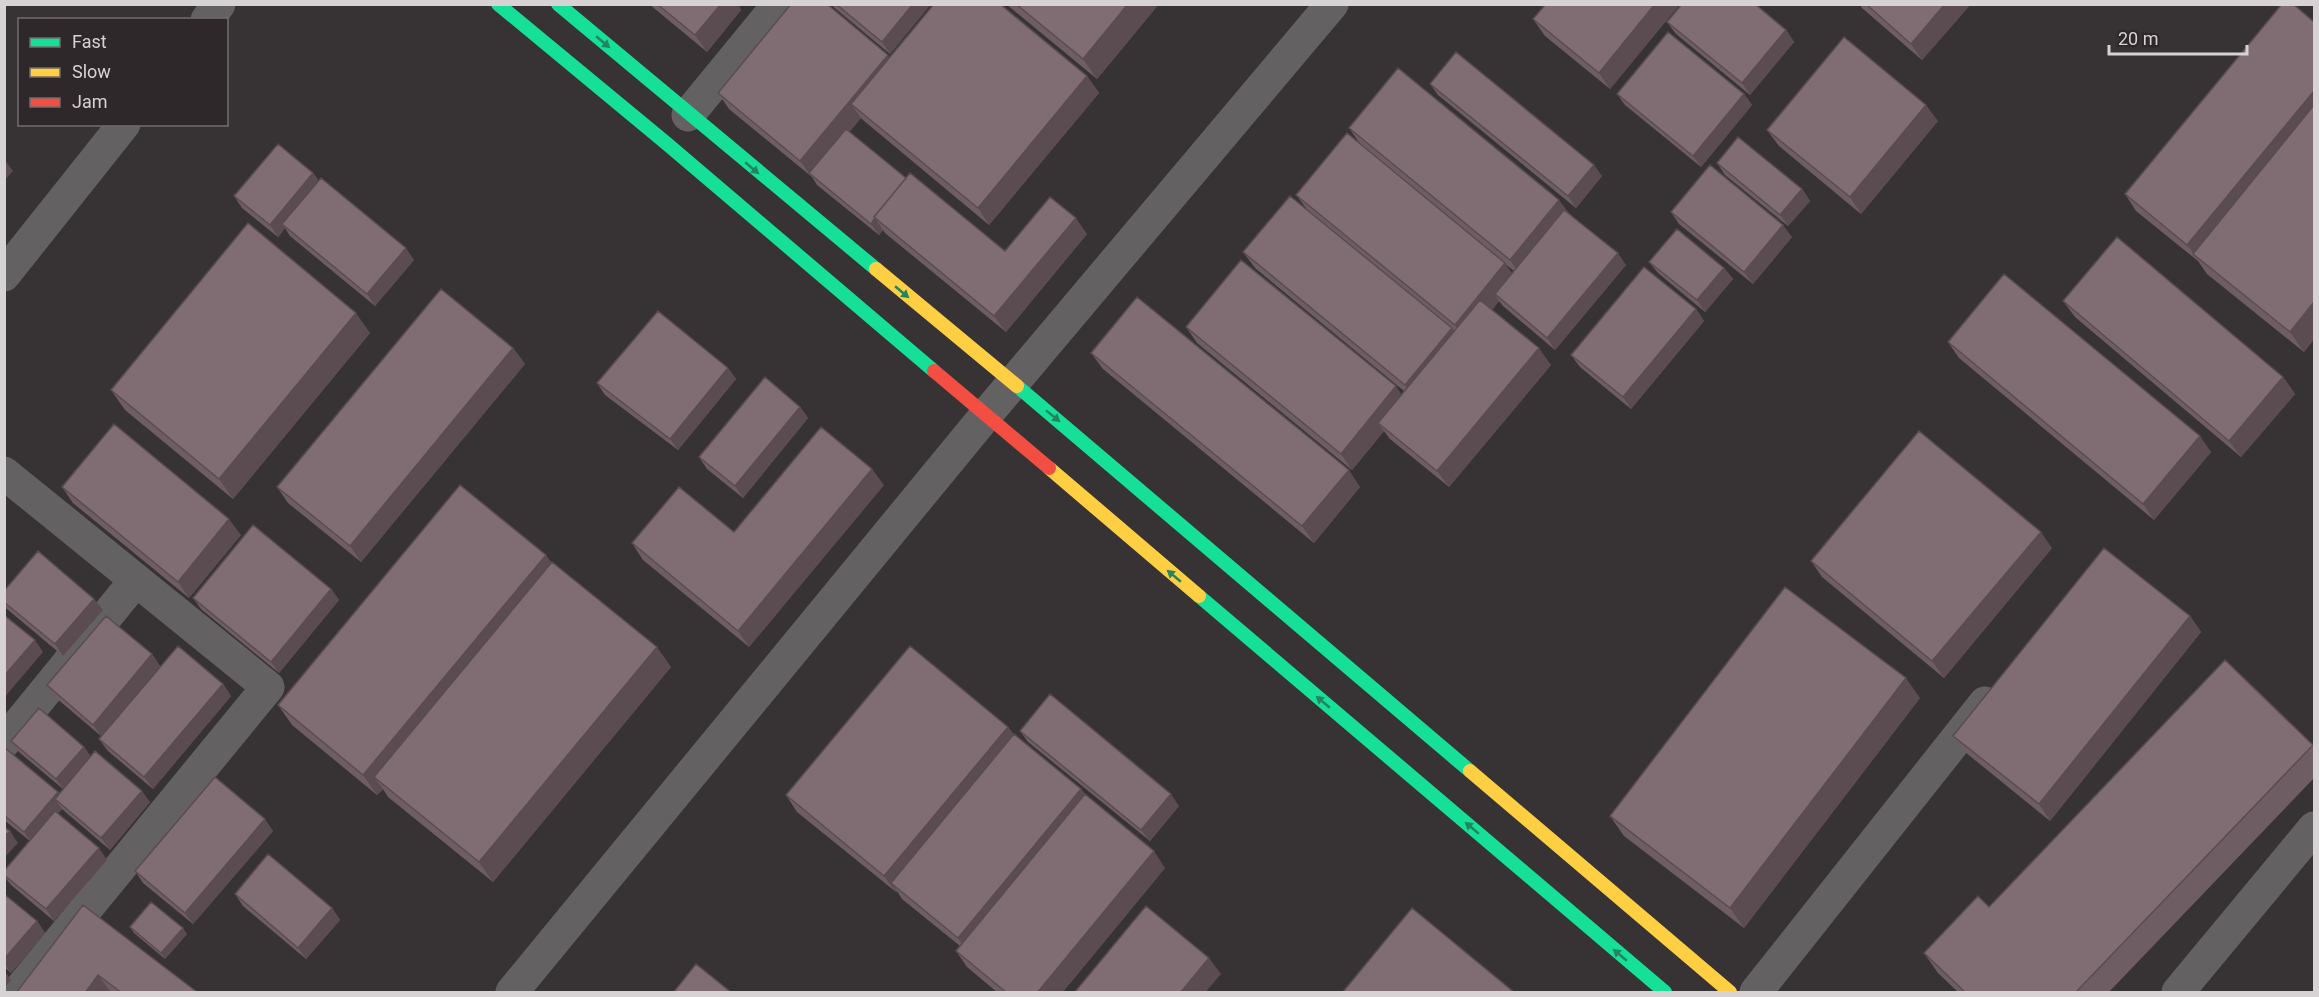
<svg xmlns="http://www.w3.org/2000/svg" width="2319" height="997" font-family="Roboto,sans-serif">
	<rect width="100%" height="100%" fill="#373334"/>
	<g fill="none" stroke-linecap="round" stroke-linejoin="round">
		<path stroke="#646162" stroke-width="33" d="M207,20L219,4
			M688,115L779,4
			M4,275L124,124
			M4,473L268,687L18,992
			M4,742L136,580
			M512,992L986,415L1332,4
			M1756,992L1985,703
			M2178,992L2314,828"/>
		<path stroke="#16e098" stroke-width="14" d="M498,4L666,143L934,371
			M558,4L876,269
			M1017,386L1470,771
			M1199,596L1665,992"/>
		<path stroke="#ffcf43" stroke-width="14" d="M876,269L1017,386
			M1049,468L1199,596
			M1470,771L1730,992"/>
		<path stroke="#f24e42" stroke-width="14" d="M934,371L1049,468"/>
	</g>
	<path fill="#6e5e63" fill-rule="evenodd" d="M649,4H738L741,10L707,52Z
		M830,4H931L890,54Z
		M1006,4H1159L1097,79Z
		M1680,4L1610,89L1545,36L1533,19Z
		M1860,4H1971L1922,60L1862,8Z
		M1667,22L1786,30L1794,42L1750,95L1676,34Z
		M2314,22V339L2304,352L2207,274L2198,261L2136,211L2125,194Z
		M890,57L1087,76L1099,93L989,225L863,120L861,118L849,132L906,178L1005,251L1087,234L1006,332L885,233L883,230L879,235L817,185L812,177L729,109L718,93Z
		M1430,84L1602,176L1576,208L1438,95Z
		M1617,94H1744L1752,105L1701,167L1625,105Z
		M1938,121L1861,214L1779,146L1767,130Z
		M1349,128L1569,213L1626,265L1555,350L1503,306L1499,301L1492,310L1551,365L1449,487L1390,439L1384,431L1352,470L1197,343L1186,327L1402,395L1404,391L1255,268L1243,252L1306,208L1296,195L1360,144ZM1420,194L1514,271L1512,273Z
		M1717,163L1802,189L1810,201L1788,226L1725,175Z
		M313,173L319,181L414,260L375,306L290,236L285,228L278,237L242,208L234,196Z
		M1671,212L1792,237L1753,284L1679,224Z
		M1649,262L1724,268L1733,279L1705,312L1658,273Z
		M2063,301L2283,377L2295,394L2241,457L2075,317Z
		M1696,309L1704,321L1631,409L1580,367L1571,355Z
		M370,333L233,499L125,410L111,390Z
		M1948,342L2211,452L2154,520L1959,358Z
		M513,348L525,364L361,562L288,503L277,487Z
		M1091,353L1360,487L1314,543L1103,369Z
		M728,368L736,379L678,450L605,395L597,383Z
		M800,407L808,418L743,498L707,469L699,457Z
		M884,485L749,647L643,560L632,543L734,532Z
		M62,487L241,535L189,598L73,503Z
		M2052,548L1944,678L1822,577L1811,561Z
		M546,555L551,563L671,667L493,882L388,797L383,789L377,795L292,725L278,705Z
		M331,589L339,600L279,673L201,609L193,598Z
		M4,591L94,599L103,610L63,656L7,609L4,606Z
		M2190,616L2201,632L2050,821L1965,752L1953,736Z
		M152,654L160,666L101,736L55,697L47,685Z
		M223,684L231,696L153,789L108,751L99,739Z
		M1920,698L1744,928L1624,836L1610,816Z
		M1008,727L1014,735L1081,789L1085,794L1165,868L1062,993H998L967,967L956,951L960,946L902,899L897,891L896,892L797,812L786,795Z
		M1020,731L1179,806L1150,841L1028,742Z
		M11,741L84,747L91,757L150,802L110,850L62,809L57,814L107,860L54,921L11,885L4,876V871L30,841L4,820V747L59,793L63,789L19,752Z
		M2313,745L2314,746V778L2108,993H1959L1938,973L1924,953L1989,907Z
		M273,831L193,924L143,883L135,871Z
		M4,894L37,921L45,933L11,973L4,967Z
		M235,894L332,908L340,920L306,959L243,906Z
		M83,905L198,993H111L110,991L109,993H16Z
		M130,927L187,934L165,959L134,933Z"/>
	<path fill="#5a4c50" d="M721,4H738L741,10L707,52L695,35Z
		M913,4H931L890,54L882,42Z
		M1128,4H1159L1097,79L1083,59Z
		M1655,4H1680L1610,89L1599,73Z
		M1945,4H1971L1922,60L1911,44Z
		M1786,30L1794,42L1750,95L1742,83Z
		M888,55L899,71L851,104L861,118L813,176L809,173L812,177L800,161Z
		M1087,76L1099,93L989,225L978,208Z
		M2314,91V121L2194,254L2187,245Z
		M1744,94L1752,105L1701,167L1693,156Z
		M1926,105L1938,121L1861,214L1850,197Z
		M4,159L13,171L4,181Z
		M1594,165L1602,176L1576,208L1568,196Z
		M313,173L321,184L282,224L285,228L278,237L270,225Z
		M1802,189L1810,201L1788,226L1780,215Z
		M1559,200L1571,216L1521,276L1510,260Z
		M875,218L883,230L879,235L871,224Z
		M1076,218L1087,234L1006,332L994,316Z
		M1783,225L1792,237L1753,284L1744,272Z
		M406,248L414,260L375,306L367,294Z
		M1618,253L1626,265L1555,350L1547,338Z
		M1505,263L1517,280L1495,294L1499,301L1466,341L1455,325Z
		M1724,268L1733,279L1705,312L1697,300Z
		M2314,302V339L2304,352L2290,332Z
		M1696,309L1704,321L1631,409L1623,397Z
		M356,313L370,333L233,499L219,479Z
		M1452,328L1464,345L1417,401L1405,385Z
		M513,348L525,364L361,562L350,546Z
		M1539,348L1551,365L1449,487L1437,471Z
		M728,368L736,379L678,450L670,439Z
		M2283,377L2295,394L2241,457L2229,441Z
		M1396,386L1407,403L1378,423L1384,431L1352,470L1341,454Z
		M800,407L808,418L743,498L735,486Z
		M2200,436L2211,452L2154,520L2143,504Z
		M872,469L884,485L749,647L738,631Z
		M1349,470L1360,487L1314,543L1302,526Z
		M229,519L241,535L189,598L178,582Z
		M2041,532L2052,548L1944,678L1932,661Z
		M546,555L560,575L374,777L383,789L377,795L363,775Z
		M331,589L339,600L279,673L271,662Z
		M94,599L103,610L63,656L55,644Z
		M2190,616L2201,632L2050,821L2039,804Z
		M35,640L43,652L4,698V676Z
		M657,647L671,667L493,882L479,862Z
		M152,654L160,666L101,736L93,725Z
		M1906,678L1920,698L1744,928L1730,908Z
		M223,684L231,696L153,789L144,777Z
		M1008,727L1020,743L891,883L897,891L896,892L884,876Z
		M84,747L92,758L64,790L56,779Z
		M1081,789L1092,805L969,954L958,938Z
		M142,791L150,802L110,850L101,838Z
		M58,792L66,803L55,799L62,809L32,843L24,832Z
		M1171,794L1179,806L1150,841L1141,830Z
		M265,819L273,831L193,924L185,913Z
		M10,831L18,843L4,858V837Z
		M99,848L107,860L54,921L46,909Z
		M1154,851L1165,868L1062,993H1037Z
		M332,908L340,920L306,959L298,948Z
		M37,921L45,933L11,973L4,963V959Z
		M183,928L187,934L165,959L161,953Z
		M1209,958L1221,974L1205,993H1180Z
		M4,970L11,980L4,988Z
		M98,975L110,991L109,993H85Z"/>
	<path fill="#806d73" stroke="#5a4c50" stroke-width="1.5" d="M657,4H721L695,35Z
		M791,4H827L888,55L800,161L718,93Z
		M836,4H913L882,42Z
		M934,4H1000L1087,76L978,208L851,104Z
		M1016,4H1128L1083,59Z
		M1546,4H1655L1599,73L1533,19Z
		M1682,4H1755L1786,30L1742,83L1667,22Z
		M1866,4H1945L1911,44Z
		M2282,4H2293L2314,22V91L2187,245L2125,194Z
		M1668,32L1744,94L1693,156L1617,94Z
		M1844,37L1926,105L1850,197L1767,130Z
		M1456,52L1594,165L1568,196L1430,84Z
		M1398,68L1559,200L1510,260L1349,128Z
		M2314,105V302L2290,332L2193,254Z
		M846,129L906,178L874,217L875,218L871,224L809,173Z
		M1347,133L1505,263L1455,325L1296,195Z
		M1738,137L1802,189L1780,215L1717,163Z
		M278,144L313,173L270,225L234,196Z
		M1710,165L1783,225L1744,272L1671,212Z
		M910,173L1005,251L1050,197L1076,218L994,316L874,217Z
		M321,178L406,248L367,294L282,224Z
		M1290,196L1452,328L1405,385L1243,252Z
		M1564,210L1618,253L1547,338L1495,294Z
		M248,223L356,313L219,479L111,390Z
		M1677,229L1724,268L1697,300L1649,262Z
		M2117,237L2283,377L2229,441L2063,301Z
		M1241,260L1396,386L1341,454L1186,327Z
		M1644,267L1696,309L1623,397L1571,355Z
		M2004,274L2200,436L2143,504L1948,342Z
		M441,289L513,348L350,546L277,487Z
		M1137,297L1349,470L1302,526L1091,353Z
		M1480,300L1539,348L1437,471L1378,423Z
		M658,311L728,368L670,439L597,383Z
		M765,377L800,407L735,486L699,457Z
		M114,424L229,519L178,582L62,487Z
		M821,427L872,469L738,631L632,543L679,487L734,532Z
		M1919,431L2041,532L1932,661L1811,561Z
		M460,485L546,555L363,775L278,705Z
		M253,525L331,589L271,662L193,598Z
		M2104,548L2190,616L2039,804L1953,736Z
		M38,551L94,599L55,644L4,602V591Z
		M552,562L657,647L479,862L374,777Z
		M1785,587L1906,678L1730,908L1610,816Z
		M4,615L35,640L4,676Z
		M106,616L152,654L93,725L47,685Z
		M178,646L223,684L144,777L99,739Z
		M910,646L1008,727L884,876L786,795Z
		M2225,660L2313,745L2076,992V993H1966L1924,953L1978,896L1989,907Z
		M1050,694L1171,794L1141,830L1020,731Z
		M39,708L84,747L56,779L11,741Z
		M1014,734L1081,789L958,938L891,883Z
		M4,747L58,792L24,832L4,815Z
		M95,751L142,791L101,838L55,799Z
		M215,777L265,819L185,913L135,871Z
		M1085,794L1154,851L1037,993H1007L956,951Z
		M55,811L99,848L46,909L4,875V871Z
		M4,827L10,831L4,837Z
		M268,854L332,908L298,948L235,894Z
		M4,894L37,921L4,959Z
		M151,902L183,928L161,953L130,927Z
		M83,905L197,992L122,993L98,975L85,993H16Z
		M1146,906L1209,958L1180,993H1074Z
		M1412,908L1515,993H1342Z
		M696,964L732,993H673Z"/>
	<defs><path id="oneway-solid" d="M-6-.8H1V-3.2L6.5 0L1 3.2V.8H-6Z" transform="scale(1.5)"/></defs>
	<g fill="#228461">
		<use href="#oneway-solid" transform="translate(603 42) rotate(40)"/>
		<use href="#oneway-solid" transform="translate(752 168) rotate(40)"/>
		<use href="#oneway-solid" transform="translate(902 292) rotate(40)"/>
		<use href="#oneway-solid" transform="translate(1053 416) rotate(39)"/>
		<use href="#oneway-solid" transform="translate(1174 576) rotate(-140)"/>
		<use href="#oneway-solid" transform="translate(1323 702) rotate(-140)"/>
		<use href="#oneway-solid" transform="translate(1472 828) rotate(-140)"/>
		<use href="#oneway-solid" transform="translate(1620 955) rotate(-140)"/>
	</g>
	<rect width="2319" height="997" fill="none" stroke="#d7d3d4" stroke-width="12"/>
	<rect x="18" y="18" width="210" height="108" fill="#2e282a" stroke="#726c6e" stroke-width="1.5"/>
	<rect x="30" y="38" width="30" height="9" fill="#16e098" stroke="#726c6e" stroke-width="1.5"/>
	<text x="72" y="48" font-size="18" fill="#d7d3d4">Fast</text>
	<rect x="30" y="68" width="30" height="9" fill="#ffcf43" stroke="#726c6e" stroke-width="1.5"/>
	<text x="72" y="78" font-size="18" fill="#d7d3d4">Slow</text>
	<rect x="30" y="98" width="30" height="9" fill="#f24e42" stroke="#726c6e" stroke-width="1.5"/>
	<text x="72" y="108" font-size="18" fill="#d7d3d4">Jam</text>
	<path d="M2109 45v9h138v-9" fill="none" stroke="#d7d3d4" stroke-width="3"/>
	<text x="2118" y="45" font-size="18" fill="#d7d3d4" stroke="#2e282a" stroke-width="4.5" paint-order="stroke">20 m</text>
</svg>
